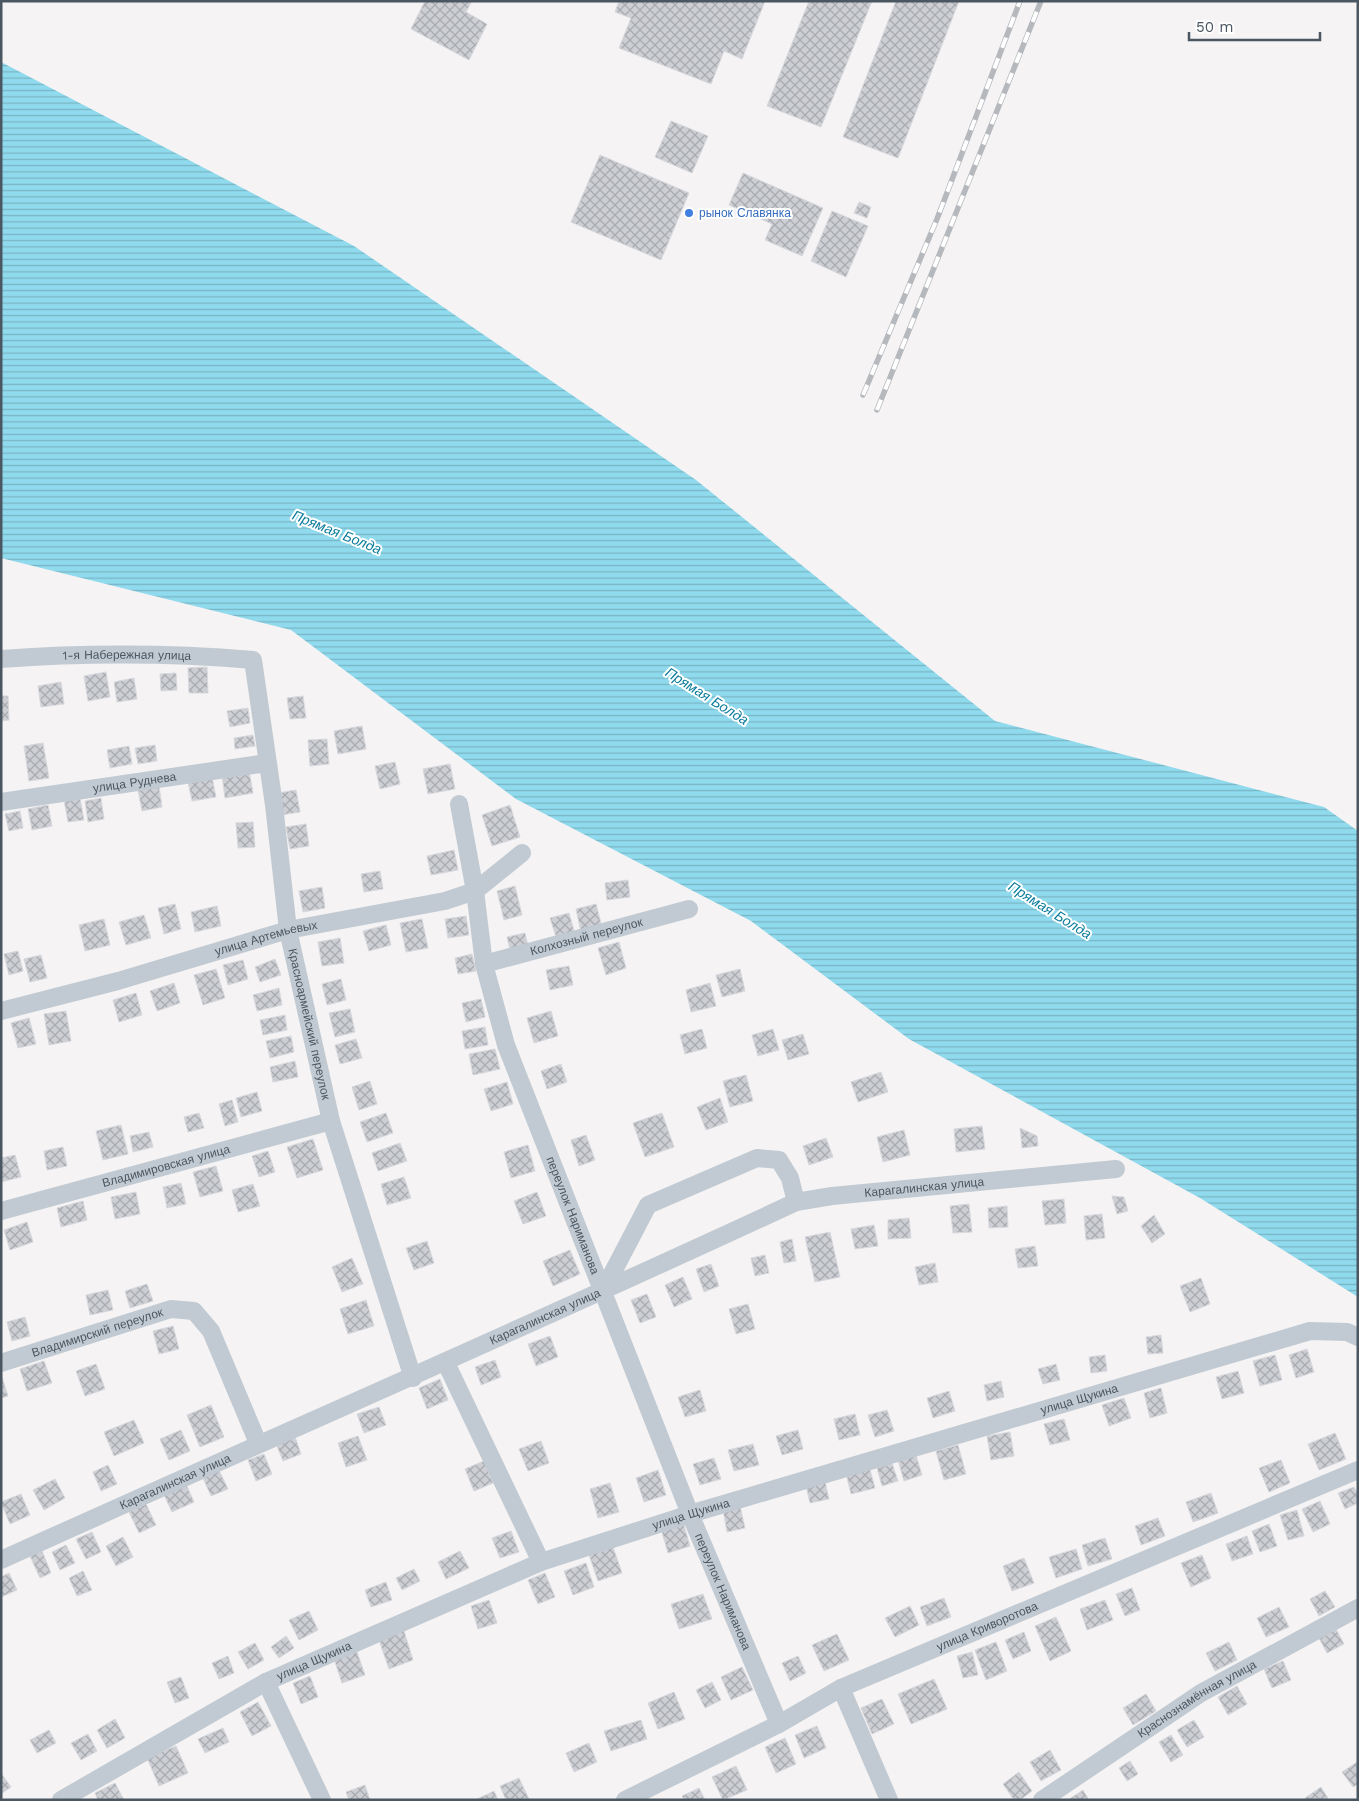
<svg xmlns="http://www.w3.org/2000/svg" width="1359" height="1801" font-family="'Work Sans',sans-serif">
	<defs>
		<pattern id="water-rules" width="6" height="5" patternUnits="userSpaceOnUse" patternTransform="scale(1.25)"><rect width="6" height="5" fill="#90daee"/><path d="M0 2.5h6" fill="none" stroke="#78b4c4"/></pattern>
		<pattern id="building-cross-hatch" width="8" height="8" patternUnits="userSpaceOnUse" patternTransform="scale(1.25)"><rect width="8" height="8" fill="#cdcfd5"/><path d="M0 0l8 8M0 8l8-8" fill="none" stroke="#a8abb0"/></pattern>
	</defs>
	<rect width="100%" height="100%" fill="#f5f3f3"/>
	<path fill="url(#water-rules)" d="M1,62L354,246L696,480L995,721L1324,807L1358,831V1297L1200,1198L909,1039L751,921L516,799L291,630L1,558Z"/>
	<path fill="url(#building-cross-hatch)" stroke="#d7d9de" d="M425,1H472L466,12L487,24L469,60L411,29Z
		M619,1H765L742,59L724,51L711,84L619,48L631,18L615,12Z
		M809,1H872L821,127L767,106Z
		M896,1H959L898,158L843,137Z
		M671,121L708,136L692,173L655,157Z
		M600,155L689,193L661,260L571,222Z
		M743,173L823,208L802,256L765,240L772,224L729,205Z
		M859,202L871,207L867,218L854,213Z
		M832,211L868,226L846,277L811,261Z
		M207,667L208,693H189L188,668Z
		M106,672L110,697L88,701L84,676Z
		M176,673L177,690L161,691L160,674Z
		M134,678L137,699L117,702L114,682Z
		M61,682L64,704L41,707L38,686Z
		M1,696H8L9,720L1,721Z
		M303,696L306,718L290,719L287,698Z
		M248,708L250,723L230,727L227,711Z
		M362,726L366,749L338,754L334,731Z
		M253,735L255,746L235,749L234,738Z
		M327,739L329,764L310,766L308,740Z
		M43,743L49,778L29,781L24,746Z
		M155,745L157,761L138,764L135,748Z
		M129,746L132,764L110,768L107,750Z
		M395,762L400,784L380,789L375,766Z
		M450,764L455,789L428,794L423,769Z
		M249,770L253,793L225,798L222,775Z
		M212,777L216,797L192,801L188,782Z
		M159,786L162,807L142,811L138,790Z
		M296,790L300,812L281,815L278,793Z
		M80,798L84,820L68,822L64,800Z
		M101,798L104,819L88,822L85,801Z
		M48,805L52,826L32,830L28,809Z
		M510,805L520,837L492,846L482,815Z
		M20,811L23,828L9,831L5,814Z
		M253,822L255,847L238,848L236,823Z
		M306,824L309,846L290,849L286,827Z
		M454,850L458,870L431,875L427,856Z
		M380,871L383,889L364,892L361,874Z
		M628,880L630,897L607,900L605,883Z
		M515,886L522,915L504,920L497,891Z
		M322,887L325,908L303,912L299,891Z
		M175,904L181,929L164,934L158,908Z
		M596,904L602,927L581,932L576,909Z
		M217,906L221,926L195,932L191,912Z
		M569,913L575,934L557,940L550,918Z
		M144,915L151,938L126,945L119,922Z
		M466,916L469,935L448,938L445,919Z
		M104,919L110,945L85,951L79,925Z
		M422,919L428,948L406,952L400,923Z
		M386,925L391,945L369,951L363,931Z
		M525,933L528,946L510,950L507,937Z
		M340,938L344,963L322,966L318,942Z
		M619,942L626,968L606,975L598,948Z
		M18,951L23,971L9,975L4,954Z
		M472,954L476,971L458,974L455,958Z
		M41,955L47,978L30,982L24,959Z
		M275,959L281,975L260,982L255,967Z
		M243,960L248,979L228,985L223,965Z
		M569,966L573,985L550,990L546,970Z
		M216,969L225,998L203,1005L194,975Z
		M740,969L745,991L722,997L716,975Z
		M341,979L346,1000L327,1005L322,984Z
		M174,983L180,1003L157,1011L150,991Z
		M710,983L716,1006L691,1012L686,990Z
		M279,988L282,1005L257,1011L253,995Z
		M136,993L142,1015L119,1022L113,1000Z
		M481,999L485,1017L466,1022L462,1003Z
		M350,1009L355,1032L335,1037L329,1013Z
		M66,1011L71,1041L49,1045L44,1014Z
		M551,1011L558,1036L534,1043L527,1018Z
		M285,1015L287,1030L263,1035L260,1020Z
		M29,1018L36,1044L18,1048L11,1023Z
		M485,1027L488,1045L465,1049L462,1031Z
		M702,1029L707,1048L685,1054L680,1035Z
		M773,1029L779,1050L758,1056L752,1035Z
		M803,1034L809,1054L788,1060L782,1040Z
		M291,1036L294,1052L270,1058L266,1041Z
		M356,1039L362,1058L340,1064L335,1045Z
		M495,1049L500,1069L473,1075L469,1054Z
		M295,1061L298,1077L273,1082L270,1067Z
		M561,1064L567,1082L547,1089L541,1071Z
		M881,1072L888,1092L858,1102L851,1082Z
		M746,1075L753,1101L730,1107L723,1081Z
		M370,1081L377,1104L359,1110L352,1087Z
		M507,1082L513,1104L491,1111L484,1089Z
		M257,1092L262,1111L241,1117L236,1098Z
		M720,1098L728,1122L706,1130L697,1107Z
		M232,1100L238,1122L225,1126L219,1104Z
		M199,1113L204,1128L188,1132L184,1117Z
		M386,1113L393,1133L367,1142L360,1122Z
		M662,1113L674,1147L645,1157L633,1123Z
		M121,1125L128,1154L103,1160L96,1131Z
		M982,1126L985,1149L956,1152L954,1129Z
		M1020,1128L1037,1136L1038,1146L1022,1148Z
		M904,1130L910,1155L883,1162L877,1137Z
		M149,1132L153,1147L133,1152L130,1136Z
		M586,1135L595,1160L579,1166L571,1140Z
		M826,1138L833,1157L809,1165L803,1146Z
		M313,1139L323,1170L297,1178L287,1147Z
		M400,1143L407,1161L378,1171L372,1153Z
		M528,1145L535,1171L511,1178L504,1152Z
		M63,1147L67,1166L47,1170L44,1151Z
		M268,1151L275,1172L259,1177L252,1156Z
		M15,1155L21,1177L1,1182V1158Z
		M216,1166L223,1191L200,1197L193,1172Z
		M404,1177L411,1198L387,1205L381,1184Z
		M181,1183L186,1204L167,1208L163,1187Z
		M253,1184L260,1206L238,1212L232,1190Z
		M136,1192L140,1214L115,1219L111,1197Z
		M537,1192L546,1216L523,1224L514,1201Z
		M1112,1196L1124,1197L1128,1211L1117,1214Z
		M1064,1199L1066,1223L1045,1225L1042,1201Z
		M83,1201L87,1220L61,1227L57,1208Z
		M969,1204L972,1232L953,1233L950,1206Z
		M1007,1206L1008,1227L989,1228L988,1208Z
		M1102,1214L1105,1238L1086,1240L1084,1216Z
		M1154,1215L1165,1234L1152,1243L1141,1226Z
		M909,1218L911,1238L888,1239V1220Z
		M27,1222L33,1242L10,1250L4,1230Z
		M874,1225L878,1246L855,1249L851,1229Z
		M830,1232L840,1277L815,1282L805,1237Z
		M792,1239L796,1261L784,1263L780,1242Z
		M427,1241L434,1263L414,1270L406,1248Z
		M1035,1246L1038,1266L1018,1268L1015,1249Z
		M570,1250L580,1274L553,1286L543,1261Z
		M765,1255L769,1273L755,1276L751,1258Z
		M352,1258L363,1284L342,1292L332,1267Z
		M935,1263L938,1282L919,1285L915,1267Z
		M711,1264L719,1286L704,1292L696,1269Z
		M683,1277L692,1299L674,1307L665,1285Z
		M1201,1278L1210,1304L1190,1312L1180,1286Z
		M147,1284L153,1301L130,1308L125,1291Z
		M108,1290L113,1310L90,1315L86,1295Z
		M647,1294L656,1317L640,1323L631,1300Z
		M366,1300L374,1326L348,1334L340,1309Z
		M748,1304L755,1329L736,1334L729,1309Z
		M25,1317L30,1336L12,1341L7,1322Z
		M173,1326L179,1349L159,1354L153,1331Z
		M1161,1335L1163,1353L1148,1354L1146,1337Z
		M550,1336L558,1357L536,1366L528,1344Z
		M1307,1349L1314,1372L1296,1378L1289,1355Z
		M1105,1355L1107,1371L1091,1373L1089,1357Z
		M1275,1355L1282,1380L1260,1386L1253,1361Z
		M495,1360L501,1377L481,1385L475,1367Z
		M44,1361L52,1383L27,1391L20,1369Z
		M96,1364L105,1389L85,1396L76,1371Z
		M1056,1364L1060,1380L1043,1384L1038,1369Z
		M1238,1371L1244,1393L1222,1399L1216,1377Z
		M2,1377L8,1396L1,1398V1378Z
		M440,1379L448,1400L427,1409L419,1388Z
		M1001,1381L1004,1397L987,1401L984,1385Z
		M1161,1388L1167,1413L1150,1418L1144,1393Z
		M700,1390L706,1411L685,1417L678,1397Z
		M949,1391L955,1411L933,1418L927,1398Z
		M1124,1398L1131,1418L1109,1426L1102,1405Z
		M211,1405L224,1437L200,1447L187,1415Z
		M379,1407L386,1425L364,1433L357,1414Z
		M887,1410L894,1431L875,1437L868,1415Z
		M855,1414L860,1435L839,1440L834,1419Z
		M1064,1419L1070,1440L1050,1445L1044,1424Z
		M134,1420L144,1443L114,1456L104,1432Z
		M181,1430L190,1451L169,1460L160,1439Z
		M798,1430L803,1449L782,1455L776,1436Z
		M1010,1432L1014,1456L991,1460L987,1436Z
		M1335,1433L1346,1459L1319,1470L1308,1444Z
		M294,1434L301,1454L283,1461L275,1441Z
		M358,1436L367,1460L346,1467L338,1443Z
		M541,1441L549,1463L528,1471L519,1449Z
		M753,1444L759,1465L734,1471L728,1450Z
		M958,1445L966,1474L944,1480L936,1451Z
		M264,1454L272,1474L256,1481L248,1460Z
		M916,1455L922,1475L904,1481L898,1460Z
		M714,1458L721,1479L700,1485L693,1464Z
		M1281,1460L1290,1483L1269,1492L1259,1468Z
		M484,1461L493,1483L474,1491L465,1469Z
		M868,1462L875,1488L851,1494L845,1469Z
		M892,1463L898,1481L882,1486L877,1468Z
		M108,1465L117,1484L101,1491L93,1472Z
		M219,1470L228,1489L211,1496L203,1478Z
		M658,1470L666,1495L644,1502L636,1478Z
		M824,1477L829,1499L810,1503L805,1482Z
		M55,1479L65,1498L44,1510L33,1490Z
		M610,1483L619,1512L598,1518L590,1489Z
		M186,1484L194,1502L172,1512L164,1495Z
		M1354,1487L1358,1495V1503L1345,1509L1338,1493Z
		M1211,1493L1218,1513L1193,1522L1186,1502Z
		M21,1494L30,1515L10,1524L1,1502Z
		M1320,1501L1330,1524L1313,1532L1302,1509Z
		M146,1504L156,1525L139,1533L129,1512Z
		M740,1506L745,1528L727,1532L723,1510Z
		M1297,1510L1304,1536L1288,1540L1280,1515Z
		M1158,1518L1165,1536L1141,1545L1135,1526Z
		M683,1522L690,1546L668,1553L661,1529Z
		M1269,1524L1277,1546L1260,1552L1252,1531Z
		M511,1531L519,1552L500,1558L492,1538Z
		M92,1532L101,1552L86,1559L76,1539Z
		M1247,1536L1253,1554L1232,1561L1226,1544Z
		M123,1537L133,1557L116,1566L106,1546Z
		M1105,1538L1112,1559L1088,1566L1082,1545Z
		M66,1545L75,1563L60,1570L52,1552Z
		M613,1547L622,1573L598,1581L589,1555Z
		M1076,1549L1082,1569L1056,1578L1049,1557Z
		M42,1551L51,1573L40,1578L30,1556Z
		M460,1551L469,1568L446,1579L438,1562Z
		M1202,1555L1211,1578L1191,1587L1181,1563Z
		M1024,1558L1034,1583L1012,1591L1003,1566Z
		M586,1563L594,1587L573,1595L564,1571Z
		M414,1569L420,1581L402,1590L396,1578Z
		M83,1571L92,1590L77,1596L69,1578Z
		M9,1573L17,1590L1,1597V1577Z
		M545,1573L555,1597L538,1604L528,1580Z
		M386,1582L392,1600L371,1607L365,1590Z
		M1132,1588L1140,1610L1125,1616L1116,1594Z
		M1325,1591L1335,1607L1319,1616L1310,1599Z
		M703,1594L712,1619L679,1629L671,1604Z
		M944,1598L951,1617L927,1626L920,1607Z
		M489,1600L497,1623L478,1629L471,1606Z
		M1105,1600L1113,1620L1087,1630L1080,1609Z
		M910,1606L919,1625L895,1637L885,1618Z
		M1279,1607L1289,1627L1266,1637L1257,1618Z
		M309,1611L318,1630L299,1640L289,1620Z
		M1056,1617L1071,1651L1050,1661L1035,1626Z
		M1336,1629L1344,1644L1327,1653L1319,1638Z
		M404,1631L413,1660L389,1669L379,1640Z
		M1024,1632L1031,1651L1013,1659L1005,1640Z
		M837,1634L849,1660L824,1671L812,1645Z
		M286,1636L294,1648L279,1658L271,1647Z
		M996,1642L1007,1671L986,1680L975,1650Z
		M1229,1642L1237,1660L1215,1671L1206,1653Z
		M255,1643L264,1660L248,1669L238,1652Z
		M357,1652L365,1675L342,1683L334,1659Z
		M972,1652L978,1675L963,1678L957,1656Z
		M228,1656L234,1673L219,1679L212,1663Z
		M798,1656L806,1673L790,1681L782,1663Z
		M1283,1661L1291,1680L1272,1688L1264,1669Z
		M742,1667L753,1690L731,1700L721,1677Z
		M310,1676L318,1697L301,1704L293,1683Z
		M181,1677L189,1698L175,1703L167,1682Z
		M934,1679L947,1709L911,1724L898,1694Z
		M712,1682L721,1700L705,1708L696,1690Z
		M1237,1686L1247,1704L1228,1715L1218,1697Z
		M674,1692L685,1719L658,1729L648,1703Z
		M1146,1694L1156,1711L1133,1725L1123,1708Z
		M882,1699L894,1724L872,1734L861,1708Z
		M258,1702L271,1726L252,1736L240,1712Z
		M115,1719L125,1738L107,1748L97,1730Z
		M641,1720L647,1739L611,1751L604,1731Z
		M1194,1720L1204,1737L1187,1747L1177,1730Z
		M817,1726L826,1748L804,1758L795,1735Z
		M223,1728L229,1742L205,1753L198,1739Z
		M49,1730L56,1743L37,1753L30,1740Z
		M88,1734L97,1751L81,1760L71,1743Z
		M1171,1735L1183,1755L1171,1762L1159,1742Z
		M785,1738L796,1764L776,1773L765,1747Z
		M589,1743L597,1762L574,1772L566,1753Z
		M176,1746L188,1773L159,1786L147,1758Z
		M1050,1750L1061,1770L1041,1781L1030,1762Z
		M1130,1761L1138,1774L1127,1781L1119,1768Z
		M1357,1762L1358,1784L1353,1787L1342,1772Z
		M736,1766L747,1790L723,1800L712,1777Z
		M1019,1772L1032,1791L1020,1800H1014L1003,1784Z
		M1,1773L11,1787L1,1794Z
		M519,1778L529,1799L506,1800L500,1786Z
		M115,1783L124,1800H98L95,1793Z
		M365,1785L370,1800H349L346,1792Z
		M1321,1787L1329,1800H1306L1305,1798Z
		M699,1788L705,1800H684L682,1796Z
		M1083,1790L1089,1800H1068Z
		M494,1791L498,1800H475Z"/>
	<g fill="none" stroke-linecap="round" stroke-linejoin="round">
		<g stroke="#c1cad2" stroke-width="18">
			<path id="s1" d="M1,659C85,653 169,653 253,660L274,805L288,930L331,1121L413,1378"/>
			<path id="s2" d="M1,802L267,763"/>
			<path id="s3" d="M459,804L475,891L484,964L506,1045L690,1514L779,1724"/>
			<path id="s4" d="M484,964L689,909"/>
			<path id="s5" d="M1,1011L118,981L288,930L445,901L475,891L522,853"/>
			<path id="s6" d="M1,1211L331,1121"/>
			<path d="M602,1293L648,1205L757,1158L779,1160L790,1178L796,1202"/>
			<path id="s7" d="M1,1363L171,1309L194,1311L211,1331L258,1443"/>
			<path d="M446,1363L541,1562"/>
			<path id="s8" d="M1,1560C266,1440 532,1325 796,1202L832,1196L1116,1169"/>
			<path d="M266,1682L322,1800"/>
			<path d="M841,1688L889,1800"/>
			<path id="s9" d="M61,1800L266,1682L541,1562L690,1514L1310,1331L1347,1332L1358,1337"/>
			<path id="s10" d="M625,1800L779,1724L841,1688L1358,1470"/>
			<path id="s11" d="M1042,1800L1201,1693L1358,1608"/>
		</g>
		<defs>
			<path id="rail" d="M863,395L937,219L1020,1
				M877,410L1041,1"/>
		</defs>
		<use href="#rail" stroke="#b5b8bd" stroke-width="5.5"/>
		<use href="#rail" stroke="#fff" stroke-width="4" stroke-dasharray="11" stroke-linecap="butt"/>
	</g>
	<circle fill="#3f7fe0" stroke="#fff" stroke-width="2" cx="689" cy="213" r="5"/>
	<g text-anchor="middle" stroke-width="4" stroke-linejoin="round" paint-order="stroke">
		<g font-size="12" fill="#366cbe" stroke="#fff" text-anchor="start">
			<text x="699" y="217">рынок Славянка</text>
		</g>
		<g font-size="12" fill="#4a5661" stroke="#fff">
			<text dy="4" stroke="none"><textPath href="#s1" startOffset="126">1-я Набережная улица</textPath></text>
			<text dy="4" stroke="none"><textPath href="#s2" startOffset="135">улица Руднева</textPath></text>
			<text dy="4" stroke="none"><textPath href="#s4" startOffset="106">Колхозный переулок</textPath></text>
			<text dy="4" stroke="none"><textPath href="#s5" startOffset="275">улица Артемьевых</textPath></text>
			<text dy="4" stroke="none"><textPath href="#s1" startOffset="621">Красноармейский переулок</textPath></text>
			<text dy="4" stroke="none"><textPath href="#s6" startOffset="171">Владимировская улица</textPath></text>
			<text dy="4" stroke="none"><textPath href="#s8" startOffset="1001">Карагалинская улица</textPath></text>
			<text dy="4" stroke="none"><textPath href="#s3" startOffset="429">переулок Нариманова</textPath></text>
			<text dy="4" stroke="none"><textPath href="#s8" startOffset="596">Карагалинская улица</textPath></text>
			<text dy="4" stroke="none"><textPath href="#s7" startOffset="101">Владимирский переулок</textPath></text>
			<text dy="4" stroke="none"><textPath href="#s9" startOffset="1099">улица Щукина</textPath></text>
			<text dy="4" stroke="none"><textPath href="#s8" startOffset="191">Карагалинская улица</textPath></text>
			<text dy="4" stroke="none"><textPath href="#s9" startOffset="694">улица Щукина</textPath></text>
			<text dy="4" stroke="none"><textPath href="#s3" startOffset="834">переулок Нариманова</textPath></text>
			<text dy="4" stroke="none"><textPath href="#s10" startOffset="402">улица Криворотова</textPath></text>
			<text dy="4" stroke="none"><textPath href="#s9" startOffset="289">улица Щукина</textPath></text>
			<text dy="4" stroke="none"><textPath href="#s11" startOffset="185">Краснознамённая улица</textPath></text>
		</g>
		<g font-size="14" font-style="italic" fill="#0c7c9b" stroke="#fff">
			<text transform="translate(337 532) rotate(22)" y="5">Прямая Болда</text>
			<text transform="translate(707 696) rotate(32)" y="5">Прямая Болда</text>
			<text transform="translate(1050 910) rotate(32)" y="5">Прямая Болда</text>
		</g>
	</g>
	<rect width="1359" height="1801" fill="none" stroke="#4a5661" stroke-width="5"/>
	<path d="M1189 32v8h131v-8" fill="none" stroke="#4a5661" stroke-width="2.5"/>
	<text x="1196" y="32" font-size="15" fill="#4a5661" stroke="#ffffff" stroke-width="4" paint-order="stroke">50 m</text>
</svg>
